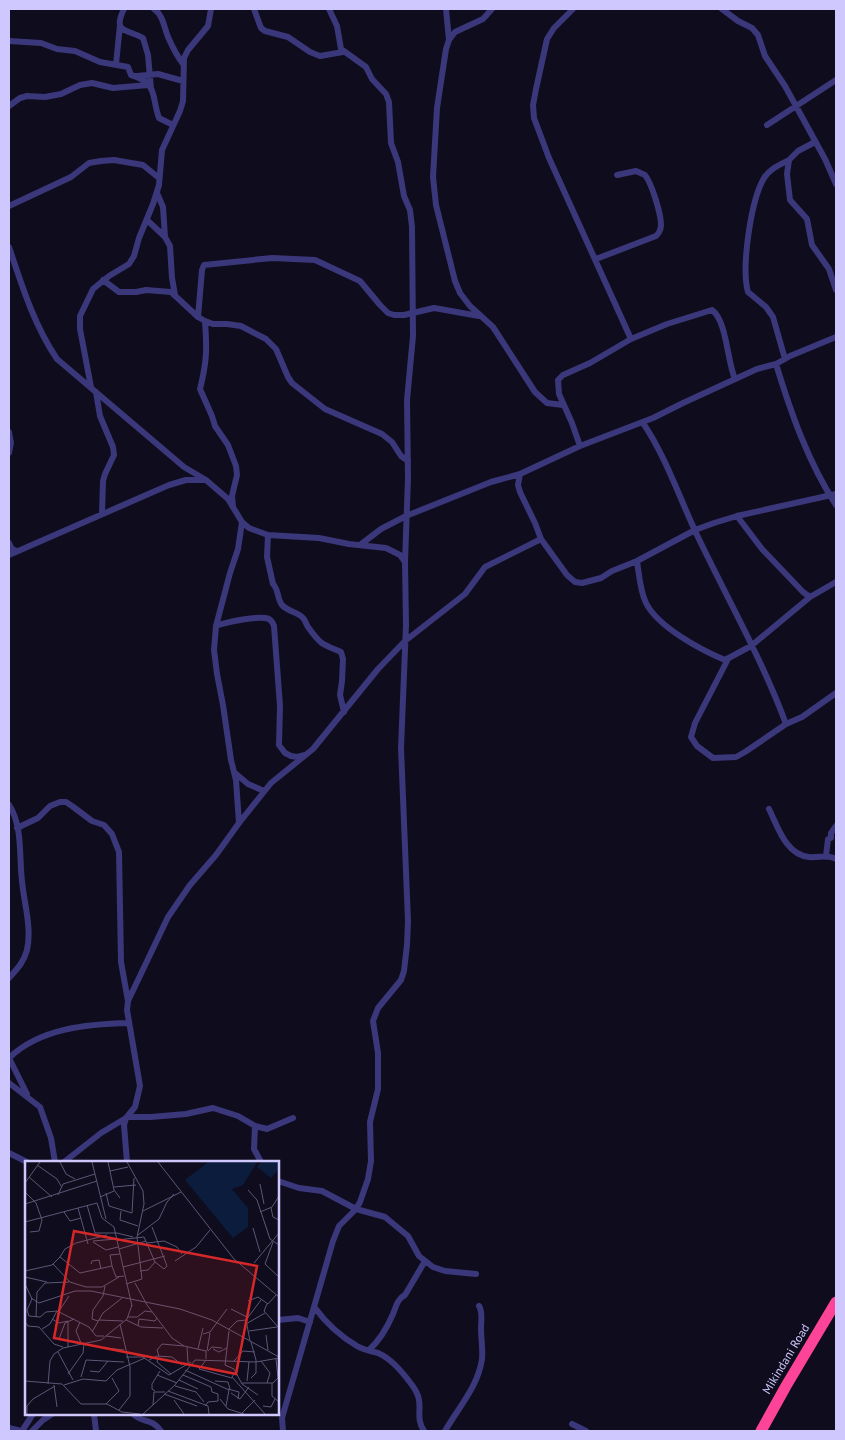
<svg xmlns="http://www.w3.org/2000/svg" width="845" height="1440" font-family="'PT Sans',sans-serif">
	<rect width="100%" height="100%" fill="#0f0c1d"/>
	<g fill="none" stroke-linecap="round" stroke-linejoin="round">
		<path stroke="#3b377b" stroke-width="6" d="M124,9C112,33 127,29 143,38L148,55L151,89
			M154,9C163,15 164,27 168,37C172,46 177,56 183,64
			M254,9L261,28L265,31L288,37L310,52L320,56L343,52
			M446,9L449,40
			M492,9L483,19L455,32L449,40L446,49L437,108L433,177L436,205L455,281L460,293L470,306L493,327L535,392L547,403L563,405
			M573,9L554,28L547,39L536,89L533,105L534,118L549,158L631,339
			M722,9L738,21L752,28L758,35L765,56L785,86L825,159L836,184
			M9,41L41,43L57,49L75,51L100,62L128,67L131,75C159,83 151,97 159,118L173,125
			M116,64L120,25
			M137,76L158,74L183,81
			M9,106L20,98L27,96L45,97L61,94L80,85L92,83L113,88L148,85
			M767,125L836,80
			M815,142L798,151L789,160L787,174L790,200L807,219L812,245L829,269L836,290
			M157,193L163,207L165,237L170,246L172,278L175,295
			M9,206L71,177L89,163L101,161L114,160L143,165L159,178
			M147,220L164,236
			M9,247C22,286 34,325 57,359L164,450L184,467L206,480L228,499L242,522L249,528L268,535L319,538L349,544L386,548L400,555L405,562
			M596,259L656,236C659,233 661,230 661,225C661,214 652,184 645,175L636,171L617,175
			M103,280L119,292H136L146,290L171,292L198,317L205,321L213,324H227L241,326L266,339L276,349L288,377L292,383L325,409L382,434L392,442L401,456L408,461
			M198,317L202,270L204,265L272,258L315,260L360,281L380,305L388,313L394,315H404L434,308L479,316
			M205,321C207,349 207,361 200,389L212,416L215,426L228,445L236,466L237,475L232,496L233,506
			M785,359L773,317L766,307L748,292C741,267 751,200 764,178C770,169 779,165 789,160
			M776,364C791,413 808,462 836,505
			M91,387L80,329V316L93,289L109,276L129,264L134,256L139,238L153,204L159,185L162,150L180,111L183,101L184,58L188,50L208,26L211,9
			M96,392L100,416L113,447L114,455L105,474L103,481L102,513
			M643,423C665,455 680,499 697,535C727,598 762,659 786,724
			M9,432L11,443L9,453
			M580,446L572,423L559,394L558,380L563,375L590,363L631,339L667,324L712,310C727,321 727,361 735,379
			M520,474L518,485L520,492L535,523L541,539L567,575L575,582L582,583L601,578L612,571L637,561L695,530L714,523L737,516L836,494
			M737,516L762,549L803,592L810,597
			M268,535L267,557L273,584C279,590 277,599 282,605C287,611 297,612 302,617C305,619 306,624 308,627C321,645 322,644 341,652L343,659L342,681L340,695L344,712
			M9,543L12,549L17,551
			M360,545L381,529L406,516L491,482L520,474L580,446L653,418L683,403L757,369L776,364L790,356L836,337
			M9,555L169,485L186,480H205
			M637,561C639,574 640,591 646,603C658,627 701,650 725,660L751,646L810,597L836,582
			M216,626C226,622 260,615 269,619C272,621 273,623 274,626L280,706L279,745L285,753L291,756L297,757L305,755
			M728,659L695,723L691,737L697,746L713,758L736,757L745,752L786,724L802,717L836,693
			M235,773L248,784L264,791
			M9,805C23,826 19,857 22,881C24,903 32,928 27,950C24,962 17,969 9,978
			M769,809C778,827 786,855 809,857C819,858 827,854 836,859
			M239,823L236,780L231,760L223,705L217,674L214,650L216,626L230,573L238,549L242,522
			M17,828L38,818L50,806L60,802H66L72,806L92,821L104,825L112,834L119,852L121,962L128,1001
			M826,856L828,839L831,838V833L836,826
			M9,1058C40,1028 88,1024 129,1023
			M9,1058L27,1094
			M9,1083L40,1107L51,1138L55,1162
			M128,1117H151L186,1114L213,1108L238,1116L255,1126L267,1129L293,1118
			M255,1126L254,1149L261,1162
			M9,1153L27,1162
			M64,1162L101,1133L126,1118
			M127,1162L124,1125L126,1118L135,1107L140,1086L127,1010L128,1001L168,917L190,885L216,855L239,823L271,783L313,749L378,669L405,641L465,594L485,567L541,539
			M278,1181L299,1188L322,1191L356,1209L385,1217L408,1236L419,1256L433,1267L445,1271L476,1274
			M315,1308C326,1323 340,1336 357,1346C363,1350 371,1351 378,1353C392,1359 403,1373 412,1385C427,1405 413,1414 424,1431
			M278,1320L298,1318L310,1322
			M369,1350C379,1341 387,1328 393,1314C396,1307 397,1299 405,1295L425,1261
			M94,1414L96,1431
			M133,1414C143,1424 151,1417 161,1431
			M572,1424L586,1431
			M9,1428L21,1431
			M22,1431L33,1414
			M32,1431L43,1420L52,1414
			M283,1431L282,1418L333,1241L339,1226L356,1209L360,1202L368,1179L371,1161L370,1122L378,1089V1053L373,1021L378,1008L401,980L404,971L407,945L408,921L401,748L406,625L405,562L408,478L407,400L413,336L412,227L410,210L404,196L398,162L391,143L389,102L386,94L372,79L366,67L341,49L337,26L329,9
			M445,1431C458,1408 478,1387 482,1359C483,1349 481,1339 481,1328C481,1321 483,1312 479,1306"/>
		<path stroke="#fd4498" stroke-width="11" d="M761,1431L786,1386L836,1302"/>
	</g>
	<g text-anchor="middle" stroke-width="4" stroke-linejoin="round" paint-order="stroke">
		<g font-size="12" fill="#cfc8fe" stroke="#0f0c1d">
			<text transform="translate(786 1359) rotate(-59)" y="4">Mikindani Road</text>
		</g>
	</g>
	<g transform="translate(25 1161)">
		<rect width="254" height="254" fill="#0f0c1d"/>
		<path d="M183,1H232L218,24L207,28L223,47V66L208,77L160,19ZM236,1H254V8L246,17L232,6Z" fill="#0b1c3c"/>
		<path fill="none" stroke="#5c5777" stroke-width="1" d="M35,1L41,13L50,18M67,1L81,58M83,1L89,29L95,37M133,1L209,98L254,136M12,4L32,18L36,25M85,10L103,6M4,16L27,36M0,22L15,1M235,23L239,43M89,26L111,24M223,29L232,39L245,78L254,84M0,31L11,42L17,59L14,70L5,71M81,32L84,45L107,52L109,17M33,34L38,23L70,13M75,36L89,30M0,43L72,20M62,44L70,72M53,47L63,83M246,47L248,56L254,59M96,50L95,59L113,65M118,50L156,31M39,51L45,60L56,57M235,51L247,46L254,35M0,61L72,42L77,57L89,66L107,145M127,66L142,105L139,108L130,101M228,67L235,91M70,72H92L108,76M113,74L134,58L142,41L149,33M92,79L119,76L130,101L123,109L115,110M68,80L91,78M68,81L81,89L93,86M248,81L240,103L254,116M122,82L139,80L152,86L157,93M94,88L121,80M95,93L85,94L87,105L91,116L99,115M35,96L40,88L51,82L82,74M150,100L171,86L185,69M229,102L254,72M28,103L45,121L61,126H77L94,116M66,103L67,100L74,99L76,108M98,106L140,95M0,110L27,104L35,96L55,112L87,105M0,116L22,121M110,122L122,144L147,177L159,185L181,190V198M0,123L7,138L2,149L4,155L15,156L21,151L32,150L64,166L71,175H79M101,123L117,118L112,76L119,43L118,30L102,1M6,137L14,142L50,130H66L155,148L187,159L254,196M223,140L233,136L243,143L251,134M242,143L239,150L254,167M206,148L222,156M34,150L44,135M11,156L12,131L20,122L44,121M103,156H112L120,150L127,151M27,158L34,162L43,160M74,159L98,160M101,159L116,166L138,167M73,160L67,158L68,149L78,135L80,125M0,161L3,165L14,166L29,183L38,186M55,161L51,170L56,182M221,163L240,152M113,165L114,158L130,160L132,157M17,168L25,163L32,150M203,169L212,160L221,159M204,170L200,204L209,208L217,223L233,234M224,170L252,166M67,171L78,152L97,137M178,173L185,171L202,148M241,174L243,189M81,175L96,177M34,178L40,162L49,158M225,180L221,159L236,139M43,186V160M162,186L163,202M81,187L99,189M173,188L178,167M188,188L194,191L202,187M182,190L185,172M183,190L187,186L197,187M33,191L48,219M134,195L132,189L137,183L159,185M101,196H118L144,214L166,201M133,196L132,201L146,213M124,199L132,195L147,196L157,204M181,199L174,208L207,217M209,200L218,190L230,191M236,200L245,212L242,222M160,209L204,229L201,245M65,210L74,211L83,200M211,210L207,216L240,253M43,213L58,192L59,182M132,214L152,222M158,214L186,226L187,231L193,233V240L183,241L180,245M56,216L61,199L99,201M226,217L231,212V199L226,181M154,219L173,228M0,220L37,223L56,243H82L97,251L115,253M190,220L203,221L205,228M222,220L224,201M217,222H248L253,217L251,198M247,222V235L254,241M23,223L25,200L29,193L38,187L76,179L102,158L107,144M29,224L32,246M39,224L58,218L81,220L92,209L120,197M150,225L171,231L179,241M203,228L214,231L213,238M130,230L127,228V223L135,210M143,230L183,245L184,253M206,232L215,238L224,226M139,233L172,245M195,238L203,248L219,253M149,239L159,253M81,243L94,230L87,217M128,244L129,231H140M238,245L246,246L250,238M94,249L105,235V206L95,163M217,252L230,239M2,253V245L8,238L30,225M118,253L149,225L170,199L231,201L254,197"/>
		<path fill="#d62828" fill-opacity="0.15" stroke="#d62828" stroke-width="2.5" d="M49,70L232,105L211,213L29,177Z"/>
		<rect width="254" height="254" fill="none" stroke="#cfc8fe" stroke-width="2.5"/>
	</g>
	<rect width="845" height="1440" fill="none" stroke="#cfc8fe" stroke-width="20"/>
</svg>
